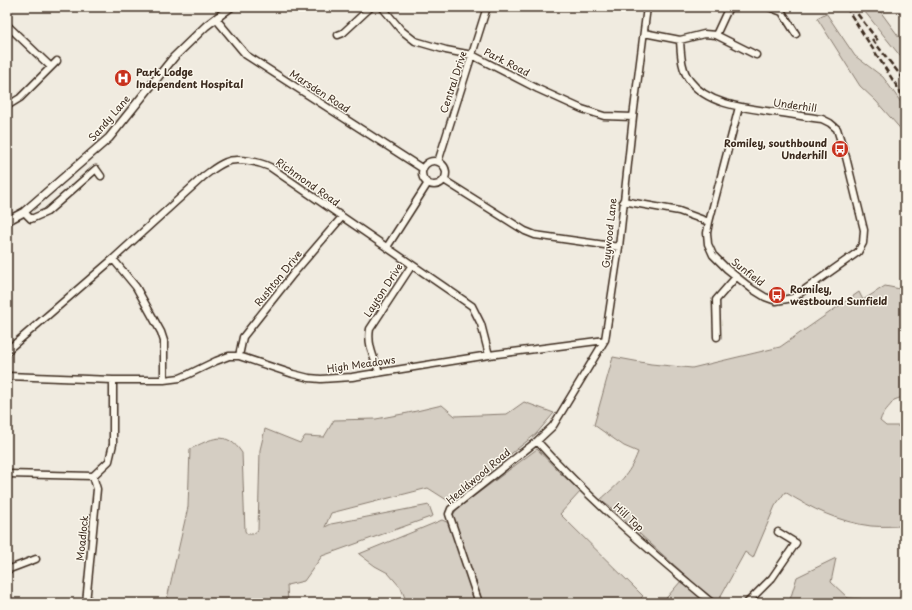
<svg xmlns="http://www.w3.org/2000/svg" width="912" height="610" font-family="'Playpen Sans',sans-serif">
	<rect width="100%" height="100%" fill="#f0ebe0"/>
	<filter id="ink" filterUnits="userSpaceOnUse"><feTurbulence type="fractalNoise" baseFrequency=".025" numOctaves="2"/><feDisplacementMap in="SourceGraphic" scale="8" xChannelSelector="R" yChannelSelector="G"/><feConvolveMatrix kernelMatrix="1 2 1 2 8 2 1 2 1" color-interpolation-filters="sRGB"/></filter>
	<g filter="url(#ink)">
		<path fill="#d5cec3" stroke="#887c70" d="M861,7H877L905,45V62Z
			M826,13L855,56L883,77L905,108V134L876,101L860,86L817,18Z
			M885,286L905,290V396L894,400C889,408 883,411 880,421L886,426H905V526C894,526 882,527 871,526C839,522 812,509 785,492L775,506L753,558L745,552L718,601H714L610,507L600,500C619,483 629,476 638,452L624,446L594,425L613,357L651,364L692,368L780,347L859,292L863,300Z
			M524,402L554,413L536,434L450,502L428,488L331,513L325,527L331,524L429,505L433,516L322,556L304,581L287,585L288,603H166L188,507L190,449C211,439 226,429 242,453L245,531L247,534H253L258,530L260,450L265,429L300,443L305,436L324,437L334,420L376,419L408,413L442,405L455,416L507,414Z
			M537,449L561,474L581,491L560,514L643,596L636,603H483L453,515L457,509Z
			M442,520L449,523L476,603H407L401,588L388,573L375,566L359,554Z
			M836,558L831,582L848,598L861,599L864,603H789L797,577Z
			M681,581L707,603H662Z"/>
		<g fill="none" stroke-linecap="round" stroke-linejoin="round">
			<defs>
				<path id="minor" d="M382,7L401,30L415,41L446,50L472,55L538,89L582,109L604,116L633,117
					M769,7L782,12L796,34
					M216,19L246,55L423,169
					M7,25L51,67L20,98L7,106
					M644,33L680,40L704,34L716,35L729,7
					M338,35L343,33L371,7
					M716,35L756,55
					M51,67L57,61
					M422 173a12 12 0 1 1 24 0a12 12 0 1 1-24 0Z
					M438,162L487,7
					M444,180L525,231L535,235L619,247
					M623,201L679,211L709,222L707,233L708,244L713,255L727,269L752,289L765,297L776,301L793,298L858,252L863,243L864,230L846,157L837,129L830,123L822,119C806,117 790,114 774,112C746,108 708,105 690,81C681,69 681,55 680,40
					M24,212L31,219L47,212L96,169L101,176
					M709,222L739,107
					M387,247L428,183
					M113,259L136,287L161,332L164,341V380
					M717,337L716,300L736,277
					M7,353L10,348L113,259L204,176C211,171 218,165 226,162C237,157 259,162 270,167L472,306L481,324L489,355
					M239,356L243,337L293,274L342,217
					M379,372C374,358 367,344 370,329L412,265
					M7,376L113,380H164L180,378L189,374L216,361L229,356H239L293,374L309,378L321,379L352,377L489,355L605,340
					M537,441C590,500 651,552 712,603
					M7,474L93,476L109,461L113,444V380
					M7,570L36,559
					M86,603L97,489L93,476
					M479,603L449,514L451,509L537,441L553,426L605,340L619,247L633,117L647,7
					M747,603L772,578L796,543L778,532"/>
				<path id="tertiary" d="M7,221L24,212L32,205L109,138L174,57L206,26L231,7"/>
			</defs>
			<use href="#minor" stroke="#3b2a1e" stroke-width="9"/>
			<use href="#tertiary" stroke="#3b2a1e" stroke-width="10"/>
			<use href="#minor" stroke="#fbf7ec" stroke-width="6"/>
			<use href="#tertiary" stroke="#fbf7ec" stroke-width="7"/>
			<path stroke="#3b2a1e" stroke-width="2.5" stroke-dasharray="6 3" stroke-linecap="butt" d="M846,7L905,99
				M852,7L879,42
				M872,39L905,81"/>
		</g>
	</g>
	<defs>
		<symbol id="hospital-disc" viewBox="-11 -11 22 22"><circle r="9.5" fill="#c8321e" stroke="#fbf7ec"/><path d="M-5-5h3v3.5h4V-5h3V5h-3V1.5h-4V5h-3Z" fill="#fff"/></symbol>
		<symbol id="bus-disc" viewBox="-11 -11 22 22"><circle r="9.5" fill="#c8321e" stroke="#fbf7ec"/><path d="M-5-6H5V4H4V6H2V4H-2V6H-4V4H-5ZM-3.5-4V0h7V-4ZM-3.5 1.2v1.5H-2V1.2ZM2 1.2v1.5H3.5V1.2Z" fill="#fff"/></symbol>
	</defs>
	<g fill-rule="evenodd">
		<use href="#hospital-disc" x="113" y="68" width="20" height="20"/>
		<use href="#bus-disc" x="830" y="139" width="20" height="20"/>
		<use href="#bus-disc" x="767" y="285" width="20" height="20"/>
	</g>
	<g text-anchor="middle" stroke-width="3" stroke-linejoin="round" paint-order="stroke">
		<g font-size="10" fill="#3b2a1e" stroke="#fbf7ec">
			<text transform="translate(507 62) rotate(27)" y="4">Park Road</text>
			<text transform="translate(453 82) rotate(-72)" y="4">Central Drive</text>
			<text transform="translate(320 91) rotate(33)" y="4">Marsden Road</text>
			<text transform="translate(795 105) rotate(8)" y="4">Underhill</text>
			<text transform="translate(109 118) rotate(-49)" y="4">Sandy Lane</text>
			<text transform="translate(308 182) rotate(35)" y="4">Richmond Road</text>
			<text transform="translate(609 233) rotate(-84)" y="4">Guywood Lane</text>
			<text transform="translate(748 272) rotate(38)" y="4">Sunfield</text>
			<text transform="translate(278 278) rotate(-51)" y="4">Rushton Drive</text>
			<text transform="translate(383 290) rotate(-57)" y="4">Layton Drive</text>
			<text transform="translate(361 364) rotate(-8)" y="4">High Meadows</text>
			<text transform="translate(478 476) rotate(-40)" y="4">Healdwood Road</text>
			<text transform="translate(629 517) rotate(42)" y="4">Hill Top</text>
			<text transform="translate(82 538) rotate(-84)" y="4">Moadlock</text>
		</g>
		<g font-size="10" font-weight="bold" fill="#3b2a1e" stroke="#fbf7ec" text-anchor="start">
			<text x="136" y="76">Park Lodge<tspan x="136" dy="12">Independent Hospital</tspan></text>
			<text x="827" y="147" text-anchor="end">Romiley, southbound<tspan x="827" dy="12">Underhill</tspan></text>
			<text x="790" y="293">Romiley,<tspan x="790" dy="12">westbound Sunfield</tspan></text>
		</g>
	</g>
	<rect width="912" height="610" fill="none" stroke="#fbf7ec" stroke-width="24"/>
	<rect x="12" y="12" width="888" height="586" fill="none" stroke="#3b2a1e" stroke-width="1.5" filter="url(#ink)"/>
</svg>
